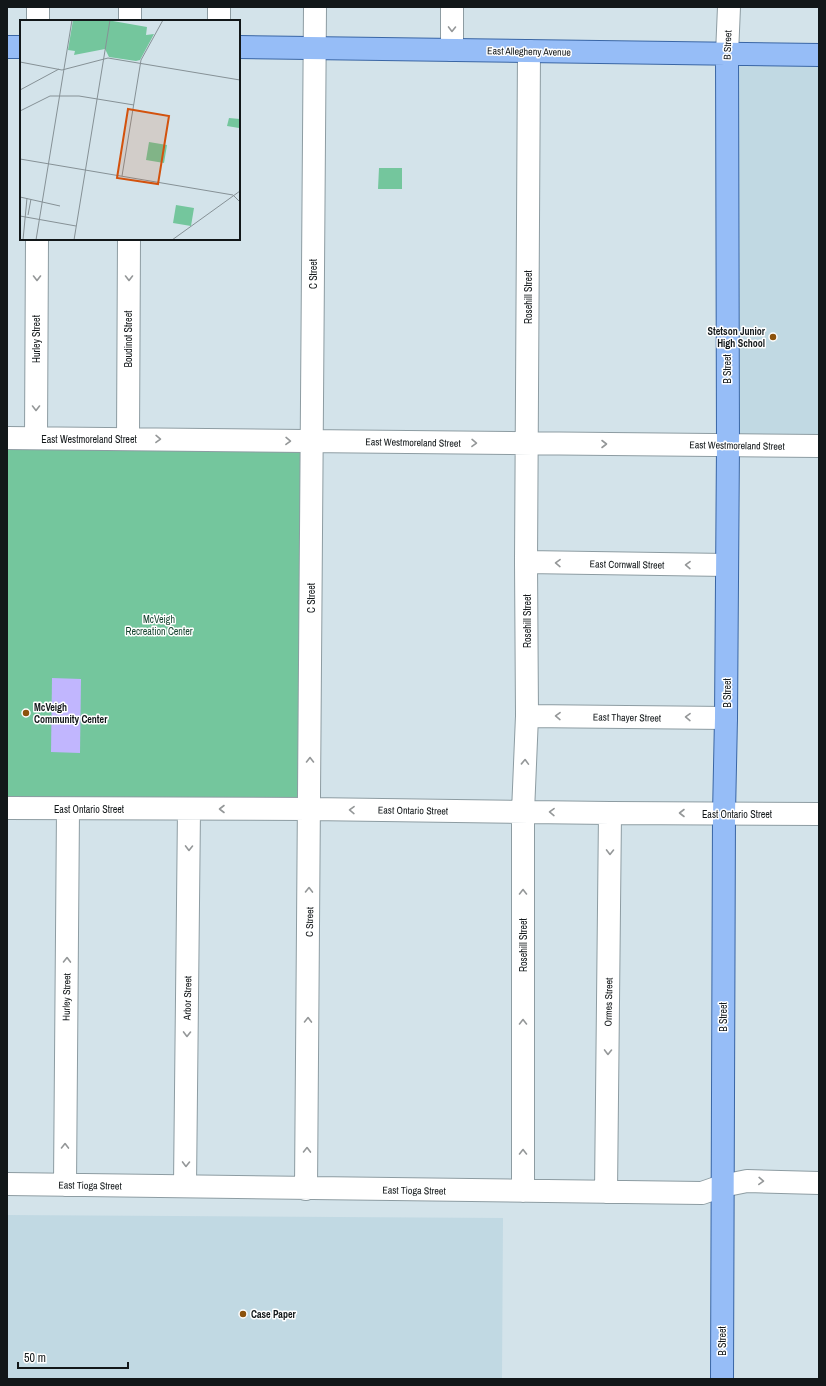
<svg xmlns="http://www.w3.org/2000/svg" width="826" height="1386" font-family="'Archivo Narrow',sans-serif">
	<rect width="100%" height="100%" fill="#d3e3ea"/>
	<path fill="#c1d9e3" d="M727,54L819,55V446L728,445Z
		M7,1215L503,1218L502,1379H7Z"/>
	<path fill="#74c69d" d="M379,168H402V189H378Z
		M7,438L312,441L310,809L7,808Z"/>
	<path fill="#c1b6fe" d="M52,678L81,679L80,753L51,752Z"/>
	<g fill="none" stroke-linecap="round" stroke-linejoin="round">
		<defs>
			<path id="minor" d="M38,21V7
				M130,21V7
				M219,21V7
				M452,50V7
				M727,54L729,7
				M7,438L819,446
				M36,438L37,239
				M128,439L129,239
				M526,562L727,565
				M527,716L726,718
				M7,808L310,809L610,813L819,814
				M7,1184L702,1193L722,1186L747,1181L819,1183
				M65,1185L68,809
				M185,1186L189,809
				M306,1189L315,7
				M523,1191V812L527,716L526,562L529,51
				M606,1192L610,813"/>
			<path id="major" d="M7,47H21
				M239,47L819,55
				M722,1379L724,814L726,718L728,445L727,54"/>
		</defs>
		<use href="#minor" stroke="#8d9ca2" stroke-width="24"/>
		<use href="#major" stroke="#3a66a5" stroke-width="24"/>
		<use href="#minor" stroke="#fff" stroke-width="22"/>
		<use href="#major" stroke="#96bdf7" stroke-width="22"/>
	</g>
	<defs><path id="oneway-chevron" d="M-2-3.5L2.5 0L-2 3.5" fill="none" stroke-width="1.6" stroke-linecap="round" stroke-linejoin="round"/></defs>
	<g stroke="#949798">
		<use href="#oneway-chevron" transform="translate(452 29) rotate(91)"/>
		<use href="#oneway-chevron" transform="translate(37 278) rotate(90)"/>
		<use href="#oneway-chevron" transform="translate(129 278) rotate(90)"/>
		<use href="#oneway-chevron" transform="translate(36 408) rotate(90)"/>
		<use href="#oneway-chevron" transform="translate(158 439) rotate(1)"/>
		<use href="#oneway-chevron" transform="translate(288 441) rotate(1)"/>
		<use href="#oneway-chevron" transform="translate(474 443) rotate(1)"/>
		<use href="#oneway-chevron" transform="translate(604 444)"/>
		<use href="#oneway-chevron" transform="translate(558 563) rotate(-179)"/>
		<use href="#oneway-chevron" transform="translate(688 565) rotate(-179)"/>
		<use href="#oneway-chevron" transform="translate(558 716) rotate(-179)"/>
		<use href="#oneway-chevron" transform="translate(688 717) rotate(-179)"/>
		<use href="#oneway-chevron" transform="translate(310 760) rotate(-90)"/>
		<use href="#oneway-chevron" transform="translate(525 762) rotate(-88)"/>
		<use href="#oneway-chevron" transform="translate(222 809) rotate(-180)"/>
		<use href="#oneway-chevron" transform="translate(352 810) rotate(-179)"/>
		<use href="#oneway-chevron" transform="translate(552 812) rotate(-179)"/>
		<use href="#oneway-chevron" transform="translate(682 813) rotate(-180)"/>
		<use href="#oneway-chevron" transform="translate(189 848) rotate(91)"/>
		<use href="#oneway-chevron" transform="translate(610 852) rotate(91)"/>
		<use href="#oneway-chevron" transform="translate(309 890) rotate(-89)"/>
		<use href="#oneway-chevron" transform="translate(523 892) rotate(-90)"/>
		<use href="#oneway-chevron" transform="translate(67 960) rotate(-89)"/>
		<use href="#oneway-chevron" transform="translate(308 1020) rotate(-89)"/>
		<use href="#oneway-chevron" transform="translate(523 1022) rotate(-90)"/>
		<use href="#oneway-chevron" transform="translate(187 1034) rotate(91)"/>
		<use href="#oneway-chevron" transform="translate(608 1052) rotate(91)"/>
		<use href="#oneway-chevron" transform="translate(65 1146) rotate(-89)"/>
		<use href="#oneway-chevron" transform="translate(307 1150) rotate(-89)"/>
		<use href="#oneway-chevron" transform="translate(523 1152) rotate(-90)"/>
		<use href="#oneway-chevron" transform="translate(186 1164) rotate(91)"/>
		<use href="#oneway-chevron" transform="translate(761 1181) rotate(2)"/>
	</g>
	<g fill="#8c520c" stroke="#fff" stroke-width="1.5">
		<circle cx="773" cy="337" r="4"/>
		<circle cx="26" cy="713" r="4"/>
		<circle cx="243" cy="1314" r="4"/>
	</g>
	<g text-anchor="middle" stroke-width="3" stroke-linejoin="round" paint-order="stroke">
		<g font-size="10" fill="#121719" stroke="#fff">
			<text transform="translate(727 45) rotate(-88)" y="4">B Street</text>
			<text transform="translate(529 51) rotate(1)" y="4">East Allegheny Avenue</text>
			<text transform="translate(313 274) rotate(-90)" y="4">C Street</text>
			<text transform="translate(528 297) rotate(-90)" y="4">Rosehill Street</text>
			<text transform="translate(36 339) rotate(-90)" y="4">Hurley Street</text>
			<text transform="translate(128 339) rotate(-90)" y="4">Boudinot Street</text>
			<text transform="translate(727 369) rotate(-90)" y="4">B Street</text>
			<text x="89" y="443">East Westmoreland Street</text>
			<text transform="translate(413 442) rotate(1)" y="4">East Westmoreland Street</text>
			<text transform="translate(737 445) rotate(1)" y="4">East Westmoreland Street</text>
			<text transform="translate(627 564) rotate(1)" y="4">East Cornwall Street</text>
			<text transform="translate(311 598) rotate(-90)" y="4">C Street</text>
			<text transform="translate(527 621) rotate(-90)" y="4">Rosehill Street</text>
			<text transform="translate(727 693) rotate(-90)" y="4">B Street</text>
			<text transform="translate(627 717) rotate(1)" y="4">East Thayer Street</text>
			<text x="89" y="813">East Ontario Street</text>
			<text transform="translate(413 810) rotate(1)" y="4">East Ontario Street</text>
			<text x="737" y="818">East Ontario Street</text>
			<text transform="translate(309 922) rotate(-89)" y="4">C Street</text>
			<text transform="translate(523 945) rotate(-90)" y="4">Rosehill Street</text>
			<text transform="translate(66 997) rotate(-89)" y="4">Hurley Street</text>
			<text transform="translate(187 998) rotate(-89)" y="4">Arbor Street</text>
			<text transform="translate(608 1002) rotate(-89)" y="4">Ormes Street</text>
			<text transform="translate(723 1017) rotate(-90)" y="4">B Street</text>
			<text transform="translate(90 1185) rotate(1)" y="4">East Tioga Street</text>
			<text transform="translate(414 1190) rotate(1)" y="4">East Tioga Street</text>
			<text transform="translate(722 1341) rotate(-90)" y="4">B Street</text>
		</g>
		<g font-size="10" font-weight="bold" fill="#121719" stroke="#fff" text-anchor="start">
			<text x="765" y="335" text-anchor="end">Stetson Junior<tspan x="765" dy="12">High School</tspan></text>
			<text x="34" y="711">McVeigh<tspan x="34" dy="12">Community Center</tspan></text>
			<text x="251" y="1318">Case Paper</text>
		</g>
		<g font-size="10" fill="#174530" stroke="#fff">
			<text x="159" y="623">McVeigh<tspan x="159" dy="12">Recreation Center</tspan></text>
		</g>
	</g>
	<g transform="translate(20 20)">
		<rect width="220" height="220" fill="#d3e3ea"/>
		<path d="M53,0H87L127,7L126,15L134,14L120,40L116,41L89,37L85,29L54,35L55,31L48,30ZM209,98L220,99V114L219,108L207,106ZM129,122L147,125L144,143L126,140ZM156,185L174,188L171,206L153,203Z" fill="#74c69d"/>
		<path fill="none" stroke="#869196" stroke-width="1" d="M0,42L42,50L88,38L220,60M0,70L39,49M0,91L30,76H59L114,85M0,139L213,175L220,182M102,156L121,40L143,0M0,177L40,186M8,195L11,179M0,196L56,206M3,220L7,178M16,220L52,0M54,220L90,0M152,220L220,171"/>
		<path fill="#d3520d" fill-opacity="0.15" stroke="#d3520d" stroke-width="2" d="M108,89L149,96L138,164L97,158Z"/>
		<rect width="220" height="220" fill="none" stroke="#121719" stroke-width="2"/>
	</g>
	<rect width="826" height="1386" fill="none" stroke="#121719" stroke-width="16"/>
	<path d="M18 1362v6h110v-6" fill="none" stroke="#121719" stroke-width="2"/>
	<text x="24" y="1362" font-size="12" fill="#121719" stroke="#ffffff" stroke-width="3" paint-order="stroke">50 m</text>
</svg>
